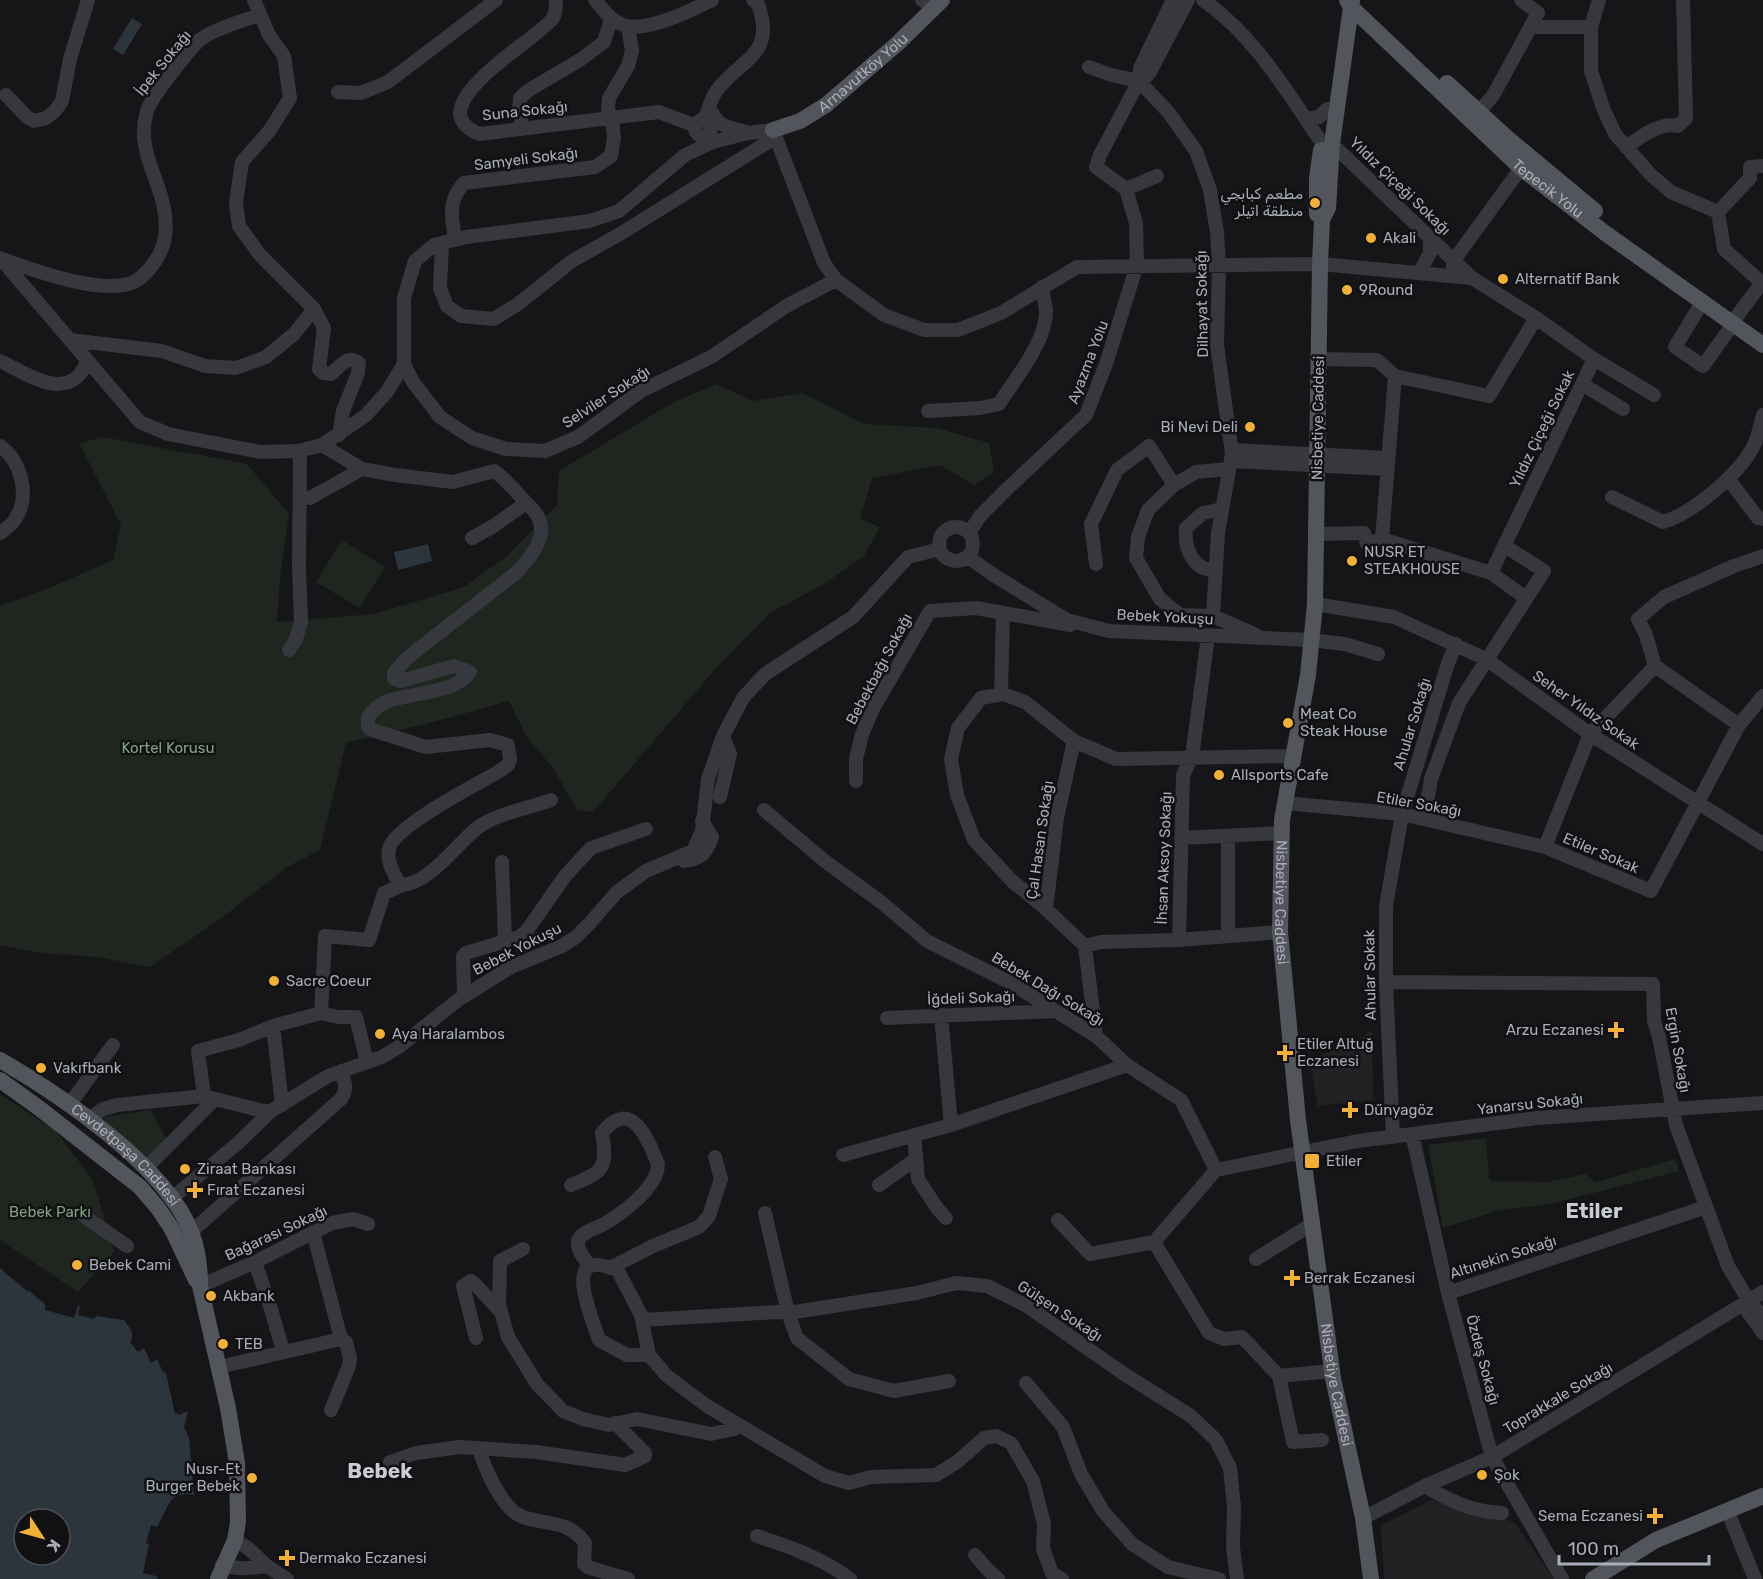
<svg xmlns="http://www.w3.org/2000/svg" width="1763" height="1579" font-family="Rubik,Cairo,sans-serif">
	<rect width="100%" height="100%" fill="#161618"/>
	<path fill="#222225" d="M1372,1030L1373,1100L1318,1106L1309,1058L1351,1045Z
		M1432,1500L1514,1522L1554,1579H1384L1381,1525Z"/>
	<path fill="#1e261f" d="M716,384L753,401L803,393L864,424L937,428L989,443L994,472L974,485L940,465L872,478L860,519L880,527L864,556L824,584L770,613L718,666L593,812L577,810L553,768L527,737L509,701L426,724L346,743L320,850L287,867L223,917L150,967L97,957L40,953L0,945V606L47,589L113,560L121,525L79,443L103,437L247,464L289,514L280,577L277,622L374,614L464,587L507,556L557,505L559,471L674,402Z
		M342,540L385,567L359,608L316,582Z
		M0,1094L55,1130L93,1180L114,1252L78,1292L0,1240Z
		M150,1110L168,1141L149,1159L106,1122L104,1117Z
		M1486,1138L1489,1178L1493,1181L1549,1182L1585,1174L1596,1182L1675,1159L1679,1171L1551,1204L1500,1210L1443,1228L1428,1145Z"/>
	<path fill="#2c353c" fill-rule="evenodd" d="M132,18L142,24L123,55L113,49Z
		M428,544L432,561L398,570L394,552Z
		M0,1268L28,1292L29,1291L45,1304V1310L74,1318L78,1305L80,1306L78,1315L94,1319L96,1316L124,1320C129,1327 136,1334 130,1342L138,1352L144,1348L151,1363L157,1359L163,1372L166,1373L175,1414L178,1413V1415L188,1411L184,1427L189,1438L194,1495C169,1490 168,1508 157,1527L151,1525L146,1543L149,1544L143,1573L156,1576L158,1579H0ZM24,1519H60V1555H24Z"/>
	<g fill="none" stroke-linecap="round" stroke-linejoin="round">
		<path stroke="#37383d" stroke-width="14" d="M556,0C556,6 556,13 553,18C540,38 412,108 480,134L659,112L696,126
			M595,0C603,10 613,23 627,26C650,31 692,10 712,0
			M922,0L934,8
			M1203,0C1255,36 1287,92 1322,143L1332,144L1472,278L1536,318L1594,359L1654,395
			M1531,27H1591V71L1603,108L1615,134L1651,175L1671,192L1718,212
			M1591,27L1599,0
			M1089,67L1111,75L1139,81L1169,113L1196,151L1210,190L1217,232L1219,265L1217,345L1232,454L1218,533L1213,616
			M1139,81L1145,78L1150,72L1188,0
			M338,92L361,93L388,82L496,0
			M6,95L27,117L34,121L46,118L55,111L62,101L70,59L88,0
			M711,111C720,128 729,127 746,132
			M1480,111L1494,94L1538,13L1521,0
			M1306,119L1319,117L1327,109
			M704,120C708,111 711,98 717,90C743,57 776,55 758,4L753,0
			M695 128a8 8 0 1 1 16 0a8 8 0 1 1-16 0Z
			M523,128L519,111L520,98L529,90L580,60L604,42L611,19
			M773,130L824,263L836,280L884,315L924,330H958L1001,313L1077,267L1320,264L1472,278
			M1626,147C1642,136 1659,122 1678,126L1686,118L1683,0
			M1126,189L1157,176
			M1718,212L1724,249L1763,284
			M1718,212L1750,178V167L1763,166
			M455,240C452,216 447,202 464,183L595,167L611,156L614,138L612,117L608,110L609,98L628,66L632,51L628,26
			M442,243L440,288L447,306L461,316L494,319L518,304L572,261L625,231L776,137
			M0,258L140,422L168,434L260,452L298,451L322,445L365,416L387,392L404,364V298L415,261L434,245L466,237L590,221L619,211L685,155L713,142L748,133L773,130
			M2,259C33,270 103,296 134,282C144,277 150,269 156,260C167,243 167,226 164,208C157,173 136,148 147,111C150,99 191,47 201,39C214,29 244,20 260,15
			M1453,266L1454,260L1521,168
			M1419,273L1430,253V237
			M1703,301L1675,347L1703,366L1733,324
			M314,309L324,328L319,369L323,373L331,374C339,367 348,354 359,363L358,373L343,411L339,435
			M1737,316L1761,284
			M70,340L162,351L205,366L236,368L266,357L294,334L314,309L260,255L239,226L236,203L242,162L270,130L290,98L284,56L269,35L254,0
			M1318,359L1377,360L1395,376
			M0,361C22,371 55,396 77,377C82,373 85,366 88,361
			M404,364L413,382L440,417L472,438L506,449L545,451L578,437L641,391L711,357L788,305L836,280
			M1582,384L1623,409
			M928,411L980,408L999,404C1015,379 1047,341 1046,310C1045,303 1043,294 1042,287
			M322,445L362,469L395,475L453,482L494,471C505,478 512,488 521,497C526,503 533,509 537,515C550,536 529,559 516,573L407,658L394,673V678L401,681L454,666L470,672C458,693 408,693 385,702C378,705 373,711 368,717V727L372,730L426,747L490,740L508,745L510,759L508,765L498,772C477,784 393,827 389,849C386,861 394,873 399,884C425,889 458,843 477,828C497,813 527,809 551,800
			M0,446C20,460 30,493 17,516C14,523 6,529 0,533
			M1232,450L1388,458
			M1231,461L1387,469
			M1229,469L1196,472L1174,485L1148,510L1138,537L1136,558L1160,599L1180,615L1213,616L1256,635
			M1729,480L1758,518L1763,519
			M300,497L310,498L362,469
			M1612,497L1663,522C1692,514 1739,474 1753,447C1758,438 1760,425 1763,415
			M939 544a17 17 0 1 1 34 0a17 17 0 1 1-34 0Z
			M969,533L980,516L1008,488L1086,415L1106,364L1137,265L1136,223L1126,189L1096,167L1100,155L1139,81L1140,68L1173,0
			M1316,534L1364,533L1367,544L1382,539
			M472,538L492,527L526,503
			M968,557L995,576L1067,620L1109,631L1311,640L1345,644L1378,654
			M1096,564L1091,524L1117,470L1149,446L1174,485
			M1216,570C1192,571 1184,547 1186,528L1203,513L1222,509
			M1491,573L1594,359
			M1526,598L1491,573L1382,539L1395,376L1489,396L1536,318
			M1315,604L1394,617L1486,659L1590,734L1763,844
			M289,650L296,639L301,622L299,568L300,451
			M1655,666L1646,635L1638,619L1664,597L1734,566L1763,556
			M1655,666L1739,725
			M1001,694L1003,613
			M1074,741L1057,818L1046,909L1085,946L1096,1036
			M856,781V759L862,734L874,707L930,611L976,608L1070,625
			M720,797L730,754L723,736
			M1285,803L1402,814L1545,847L1651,891L1739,725L1763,696
			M764,810L826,862L881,902L927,941L1009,982L1096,1036L1127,1065L1181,1100L1216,1170
			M1424,819L1431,779L1459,703L1544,571L1505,546
			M1181,838L1282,833
			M1545,847L1590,734L1655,666
			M684,861C700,860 707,853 712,837L702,821
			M502,862L505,941
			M1046,909L1012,881L974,840L957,795L951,759L958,728L981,698L1003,694L1025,702L1074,741L1116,759L1293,756
			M1228,936V836
			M1179,940L1183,775L1192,757L1208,636
			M1085,946L1101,942L1179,940L1280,932
			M1386,982L1653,984L1654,1021L1659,1037L1676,1125L1728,1266L1749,1301L1763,1317
			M464,996L463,956L466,953L519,937L526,932L565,876L591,848L646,829
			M321,1013L325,936L369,940L384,893L403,885
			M941,1015L951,1125
			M887,1018L1056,1011
			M273,1026L282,1105
			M204,1096L198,1051L239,1040L273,1026L321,1013L338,1017H356L367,1062
			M69,1105L113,1045
			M89,1119L103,1109L117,1105L204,1096L263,1111H271
			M1412,1134L1448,1293L1492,1457L1562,1579
			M914,1135L918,1179L937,1208L946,1218
			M1393,1137L1386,982V906L1402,814L1448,663L1456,644
			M843,1155L951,1125L1127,1065
			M146,1168L214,1100
			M1216,1170L1358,1141L1537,1118L1763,1103
			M571,1185C603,1172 608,1169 602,1133C631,1096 648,1139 658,1164C658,1187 623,1213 604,1224C596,1229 581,1231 578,1241C576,1250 585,1259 590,1266
			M879,1185L916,1159
			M171,1199L238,1143L271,1111L328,1076L382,1057L400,1046L458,1000L511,967L562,946L576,937L589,924L617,892L646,871L693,851L702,831L708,779L723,736L743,698L765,674L853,617L908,557L940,549
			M765,1213L788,1313L797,1338L849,1379L894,1391L949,1381
			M81,1214L127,1246
			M1058,1220L1090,1254L1154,1242
			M191,1232L341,1099C348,1089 345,1082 341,1071
			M313,1232L341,1339L346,1342L350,1358L349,1366L331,1410
			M1154,1242L1209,1333L1224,1339L1242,1337L1279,1376L1332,1371
			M1154,1242L1216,1170
			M523,1249L500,1261L499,1304L508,1337L537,1384L563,1411L583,1419L609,1425L637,1419L711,1434L734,1429L738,1426
			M1256,1259L1312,1224
			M255,1262L270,1306L283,1351
			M610,1268L653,1246L699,1227L709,1216L721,1179L715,1157
			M200,1286L255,1262L332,1223L353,1219L368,1224
			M1448,1293L1706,1207
			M1749,1306L1748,1312L1763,1333
			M643,1320L778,1312L788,1313L917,1293L956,1283L987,1286L1027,1306L1124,1374L1191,1416L1216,1440L1230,1468L1234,1506L1233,1547L1237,1579
			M476,1338L463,1286L471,1281L474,1283L501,1312
			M649,1355H627L599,1340C591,1314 559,1244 618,1271L641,1315L649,1355L667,1376L707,1406L825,1476L849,1483L871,1477L936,1475L957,1462L984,1438L996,1436L1011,1443L1033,1481L1044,1524L1043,1549L1052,1573L1062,1579
			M219,1367L341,1339
			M1279,1376L1293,1442L1322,1440
			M1026,1383L1063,1427L1081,1474L1103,1511L1132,1544L1168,1567L1219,1579
			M479,1448C484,1467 502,1510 523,1517C546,1525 569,1520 585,1543L584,1564L587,1567L628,1579
			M390,1462L416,1453L460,1447L536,1452L625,1465L645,1456V1453L615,1423
			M1425,1486C1450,1501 1473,1512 1502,1513
			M1727,1510L1755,1579
			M1363,1518L1425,1486L1492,1457L1763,1292
			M757,1536C790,1547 822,1558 850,1579
			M975,1555L988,1570L998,1579
			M222,1565C238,1570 251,1568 267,1566L248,1548L235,1540
			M267,1566L287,1579"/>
		<g stroke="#53555c" stroke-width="16">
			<path id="s1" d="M1347,0L1351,7L1521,168L1605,233L1763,345"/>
			<path id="s2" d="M1352,0L1332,144L1328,208L1322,220L1320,264L1315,604L1308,675L1282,820L1280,932L1298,1120L1333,1378L1363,1518L1371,1579"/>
			<path d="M1447,83L1506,137L1595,211"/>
			<path id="s3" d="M773,130L800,121L826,105L897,44L942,0"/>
			<path d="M1317,214V178L1321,150"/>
			<path id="s4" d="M0,1060C60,1095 166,1166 191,1232C198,1249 200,1268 200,1286L228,1408L237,1463L238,1522L235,1540L218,1579"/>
			<path d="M0,1080L39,1108L140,1187L158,1208L172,1229L196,1280"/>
			<path d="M1593,1579L1656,1540L1763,1496"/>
		</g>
	</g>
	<g fill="#f2b134" stroke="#111113" stroke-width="2">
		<circle cx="1315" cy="203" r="6"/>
		<circle cx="1371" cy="238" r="6"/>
		<circle cx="1503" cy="279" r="6"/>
		<circle cx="1347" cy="290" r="6"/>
		<circle cx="1250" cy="427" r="6"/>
		<circle cx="1352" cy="561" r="6"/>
		<circle cx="1288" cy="723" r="6"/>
		<circle cx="1219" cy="775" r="6"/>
		<circle cx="274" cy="981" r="6"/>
		<path d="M1613 1021h6v6h6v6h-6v6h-6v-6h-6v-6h6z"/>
		<circle cx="380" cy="1034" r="6"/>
		<path d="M1282 1044h6v6h6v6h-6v6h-6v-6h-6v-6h6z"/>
		<circle cx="41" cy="1068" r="6"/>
		<path d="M1347 1101h6v6h6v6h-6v6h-6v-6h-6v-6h6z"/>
		<rect x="1304" y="1153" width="16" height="16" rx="3"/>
		<circle cx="185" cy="1169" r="6"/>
		<path d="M192 1181h6v6h6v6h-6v6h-6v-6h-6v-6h6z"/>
		<circle cx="77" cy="1265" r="6"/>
		<path d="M1289 1269h6v6h6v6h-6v6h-6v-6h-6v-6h6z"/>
		<circle cx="211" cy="1296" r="6"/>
		<circle cx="223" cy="1344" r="6"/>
		<circle cx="1482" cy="1475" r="6"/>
		<circle cx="252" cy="1478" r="6"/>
		<path d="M1652 1507h6v6h6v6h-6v6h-6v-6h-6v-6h6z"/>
		<path d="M284 1549h6v6h6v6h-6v6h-6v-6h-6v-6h6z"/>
	</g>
	<g text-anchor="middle" stroke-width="5" stroke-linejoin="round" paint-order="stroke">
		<g font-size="15" fill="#a8adb8" stroke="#111113">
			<text transform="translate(163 63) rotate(-51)" y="5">İpek Sokağı</text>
			<text dy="5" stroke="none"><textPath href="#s3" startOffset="108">Arnavutköy Yolu</textPath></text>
			<text transform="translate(525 111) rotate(-6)" y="5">Suna Sokağı</text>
			<text transform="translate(526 159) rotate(-7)" y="5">Samyeli Sokağı</text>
			<text transform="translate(1400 186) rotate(44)" y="5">Yıldız Çiçeği Sokağı</text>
			<text dy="5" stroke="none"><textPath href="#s1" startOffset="276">Tepecik Yolu</textPath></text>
			<text transform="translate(1202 304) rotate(-91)" y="5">Dilhayat Sokağı</text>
			<text transform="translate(1088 362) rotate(-69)" y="5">Ayazma Yolu</text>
			<text transform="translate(606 397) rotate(-33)" y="5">Selviler Sokağı</text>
			<text transform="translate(1318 418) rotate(-89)" y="5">Nisbetiye Caddesi</text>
			<text transform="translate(1542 429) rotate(-64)" y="5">Yıldız Çiçeği Sokak</text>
			<text transform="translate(1165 617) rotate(3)" y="5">Bebek Yokuşu</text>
			<text transform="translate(879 669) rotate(-62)" y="5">Bebekbağı Sokağı</text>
			<text transform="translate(1586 710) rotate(35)" y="5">Seher Yıldız Sokak</text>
			<text transform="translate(1412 724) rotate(-73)" y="5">Ahular Sokağı</text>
			<text transform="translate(1419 804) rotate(10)" y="5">Etiler Sokağı</text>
			<text transform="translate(1040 840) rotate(-82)" y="5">Çal Hasan Sokağı</text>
			<text transform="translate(1601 853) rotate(23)" y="5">Etiler Sokak</text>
			<text transform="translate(1164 858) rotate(-88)" y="5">İhsan Aksoy Sokağı</text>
			<text dy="5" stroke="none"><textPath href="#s2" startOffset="908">Nisbetiye Caddesi</textPath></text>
			<text transform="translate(517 949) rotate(-27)" y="5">Bebek Yokuşu</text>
			<text transform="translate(1370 975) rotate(-91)" y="5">Ahular Sokak</text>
			<text transform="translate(1048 989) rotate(31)" y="5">Bebek Dağı Sokağı</text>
			<text transform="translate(971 998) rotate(-2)" y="5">İğdeli Sokağı</text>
			<text transform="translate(1678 1050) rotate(80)" y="5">Ergin Sokağı</text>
			<text transform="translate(1530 1104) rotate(-6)" y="5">Yanarsu Sokağı</text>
			<text dy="5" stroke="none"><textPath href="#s4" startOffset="158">Cevdetpaşa Caddesi</textPath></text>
			<text transform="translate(276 1233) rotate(-25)" y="5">Bağarası Sokağı</text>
			<text transform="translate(1503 1257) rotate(-18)" y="5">Altınekin Sokağı</text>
			<text transform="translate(1060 1311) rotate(33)" y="5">Gülşen Sokağı</text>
			<text transform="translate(1483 1360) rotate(75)" y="5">Özdeş Sokağı</text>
			<text dy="5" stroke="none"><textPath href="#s2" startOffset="1394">Nisbetiye Caddesi</textPath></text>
			<text transform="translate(1558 1398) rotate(-31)" y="5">Toprakkale Sokağı</text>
		</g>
		<g font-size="15" fill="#a8adb8" stroke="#111113" text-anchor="start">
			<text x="1303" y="199" text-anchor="end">مطعم كبابجي<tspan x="1303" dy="17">منطقة اتيلر</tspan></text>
			<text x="1383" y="243">Akali</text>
			<text x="1515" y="284">Alternatif Bank</text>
			<text x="1359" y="295">9Round</text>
			<text x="1238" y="432" text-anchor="end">Bi Nevi Deli</text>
			<text x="1364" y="557">NUSR ET<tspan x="1364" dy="17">STEAKHOUSE</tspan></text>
			<text x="1300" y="719">Meat Co<tspan x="1300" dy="17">Steak House</tspan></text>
			<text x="1231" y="780">Allsports Cafe</text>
			<text x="286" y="986">Sacre Coeur</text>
			<text x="1604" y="1035" text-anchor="end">Arzu Eczanesi</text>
			<text x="392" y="1039">Aya Haralambos</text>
			<text x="1297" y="1049">Etiler Altuğ<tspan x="1297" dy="17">Eczanesi</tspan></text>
			<text x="53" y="1073">Vakıfbank</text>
			<text x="1364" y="1115">Dűnyagöz</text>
			<text x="1326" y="1166">Etiler</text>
			<text x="197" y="1174">Ziraat Bankası</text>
			<text x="207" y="1195">Fırat Eczanesi</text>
			<text x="89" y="1270">Bebek Cami</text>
			<text x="1304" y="1283">Berrak Eczanesi</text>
			<text x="223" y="1301">Akbank</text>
			<text x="235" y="1349">TEB</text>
			<text x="240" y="1474" text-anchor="end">Nusr-Et<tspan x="240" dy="17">Burger Bebek</tspan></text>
			<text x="1494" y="1480">Şok</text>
			<text x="1643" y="1521" text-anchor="end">Sema Eczanesi</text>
			<text x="299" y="1563">Dermako Eczanesi</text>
		</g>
		<g font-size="15" fill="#7fa381" stroke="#111113">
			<text x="168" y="753">Kortel Korusu</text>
			<text x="50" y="1217">Bebek Parkı</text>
		</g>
		<g font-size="21" font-weight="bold" fill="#c9ccd4" stroke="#111113">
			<text x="1594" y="1218">Etiler</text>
			<text x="380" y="1478">Bebek</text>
		</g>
	</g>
	<g transform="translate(42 1537) rotate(126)"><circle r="28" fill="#111113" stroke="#4d4f55" stroke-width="1.5"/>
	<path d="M0-4.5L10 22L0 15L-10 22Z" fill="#f2b134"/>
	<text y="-9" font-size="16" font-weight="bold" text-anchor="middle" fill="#a8adb8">K</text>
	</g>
	<path d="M1559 1555v9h150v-9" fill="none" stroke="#a8adb8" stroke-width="3"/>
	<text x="1568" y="1555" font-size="18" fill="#a8adb8" stroke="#111113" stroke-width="4.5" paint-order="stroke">100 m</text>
</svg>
